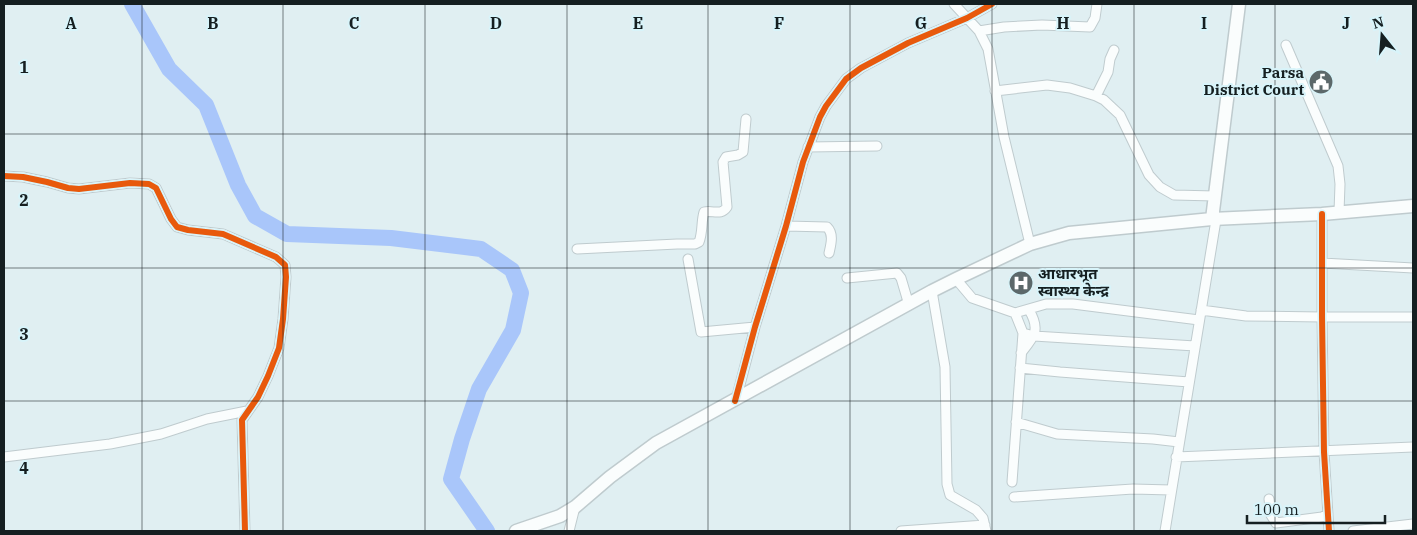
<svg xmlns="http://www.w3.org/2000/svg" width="1417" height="535" font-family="'IBM Plex Serif','Noto Sans Devanagari',serif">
	<rect width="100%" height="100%" fill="#e0eff2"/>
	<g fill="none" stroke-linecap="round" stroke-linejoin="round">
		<path stroke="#a9c6fa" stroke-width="16" d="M132,4L169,69L206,105L238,185L255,216L287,234L391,238L481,249L512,270L521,293L513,330L479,389L462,439L451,479L487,531"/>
		<defs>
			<path id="street" d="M954,4L979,31L988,49L1004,137L1030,244
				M979,31L1004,27L1042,25L1090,27L1095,18L1097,4
				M1286,45L1338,166L1340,184L1339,212
				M995,91L1047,85L1070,88L1096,96L1104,100L1120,115L1149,175L1160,187L1174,195L1215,196
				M1096,96L1108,72L1110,59L1114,50
				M808,147L877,146
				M4,176L23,177L47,182L68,188L79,189L130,183L149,184L156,188L171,219L177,227L188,230L223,234L276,257L285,265L286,277L283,319L279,348L268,376L258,397L242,420L245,531
				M1322,214V317L1324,452L1329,531
				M786,226L827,227C834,234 831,244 829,253
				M577,249L677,244H695L699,242C703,232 701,222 704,212C713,210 721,216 727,207L723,162L726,157L738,155L743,152L746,119
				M688,259L701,332L755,327
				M1322,263L1413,268
				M847,278L897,273L901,278L909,305
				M956,279L972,298L1015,313L1046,304H1073L1199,320
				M932,291L945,367L947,484L950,495L976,510L983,518L986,531
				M1201,310L1246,316L1322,317H1413
				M1023,333L1034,336L1195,346
				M1021,353C1034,337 1041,330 1029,310
				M1020,368L1060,372L1189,382
				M736,400L755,327L786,226L803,162L820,117L826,106L846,79L861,68L908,43L967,18L992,4
				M1016,422L1057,434L1153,439L1179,442
				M4,457L110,444L161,434L207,419L247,411
				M1176,457L1413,447
				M1012,482L1023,333L1015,313
				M1014,497L1133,489L1171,490
				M1269,499L1271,515L1276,523L1322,517L1328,514
				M569,531L575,507
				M901,531L985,525
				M1165,531L1216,220
				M1353,531L1413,524"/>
			<path id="secondary" d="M1212,219L1239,4
				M516,531L560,516L575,507L610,477L656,443L932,291L956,279L1030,244L1069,233L1212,219L1322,214L1413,206"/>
		</defs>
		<use href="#street" stroke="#bfcbce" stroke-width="11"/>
		<use href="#secondary" stroke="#bfcbce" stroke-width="15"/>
		<use href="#street" stroke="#fafdfd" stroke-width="9"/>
		<use href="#secondary" stroke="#fafdfd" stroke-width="12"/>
		<defs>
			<path id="cycleway" d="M4,176L23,177L47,182L68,188L79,189L130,183L149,184L156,188L171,219L177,227L188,230L223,234L276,257L285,265L286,277L283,319L279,348L268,376L258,397L242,420L245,531
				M1322,214V317L1324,452L1329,531
				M735,401L755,327L786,226L803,162L820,117L826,106L846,79L861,68L908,43L967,18L992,4"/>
		</defs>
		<use href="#cycleway" stroke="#d8f4fa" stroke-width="9"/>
		<use href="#cycleway" stroke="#e8590c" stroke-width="6"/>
	</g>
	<path fill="none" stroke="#151f21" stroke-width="1" stroke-opacity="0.55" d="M142,4V531M283,4V531M425,4V531M567,4V531M708,4V531M850,4V531M992,4V531M1134,4V531M1275,4V531M4,134H1413M4,268H1413M4,401H1413"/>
	<defs>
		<symbol id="civic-disc" viewBox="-11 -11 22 22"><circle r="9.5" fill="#5c686a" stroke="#d8f4fa"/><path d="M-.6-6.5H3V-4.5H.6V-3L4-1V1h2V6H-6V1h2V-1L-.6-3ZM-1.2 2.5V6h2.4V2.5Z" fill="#fff"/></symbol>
		<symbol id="hospital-disc" viewBox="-11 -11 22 22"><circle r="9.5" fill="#5c686a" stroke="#d8f4fa"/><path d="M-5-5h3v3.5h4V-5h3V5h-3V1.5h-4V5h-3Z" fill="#fff"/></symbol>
	</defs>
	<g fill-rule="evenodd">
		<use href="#civic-disc" x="1307" y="68" width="28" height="28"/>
		<use href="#hospital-disc" x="1007" y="269" width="28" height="28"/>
	</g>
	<g text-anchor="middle" stroke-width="4" stroke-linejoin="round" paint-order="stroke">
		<g font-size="15" font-weight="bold" fill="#151f21" stroke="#d8f4fa" text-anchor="end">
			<text x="1304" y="78">Parsa<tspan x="1304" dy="17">District Court</tspan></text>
			<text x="1038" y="279" text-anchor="start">आधारभूत<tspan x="1038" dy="17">स्वास्थ्य केन्द्र</tspan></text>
		</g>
	</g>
	<g font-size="16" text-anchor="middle" font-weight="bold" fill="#151f21" stroke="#d8f4fa" stroke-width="4" stroke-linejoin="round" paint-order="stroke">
		<text x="71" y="29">A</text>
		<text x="213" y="29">B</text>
		<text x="354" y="29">C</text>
		<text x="496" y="29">D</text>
		<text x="638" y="29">E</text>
		<text x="779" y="29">F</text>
		<text x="921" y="29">G</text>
		<text x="1063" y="29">H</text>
		<text x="1204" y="29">I</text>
		<text x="1346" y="29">J</text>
		<text x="24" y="73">1</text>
		<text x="24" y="206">2</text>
		<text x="24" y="340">3</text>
		<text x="24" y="474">4</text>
	</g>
	<rect width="1417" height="535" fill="none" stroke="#151f21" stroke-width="10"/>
	<g transform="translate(1382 35) rotate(343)" stroke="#d8f4fa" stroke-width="4" paint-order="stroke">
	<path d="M0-4L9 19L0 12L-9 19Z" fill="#151f21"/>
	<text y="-8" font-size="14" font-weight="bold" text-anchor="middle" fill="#151f21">N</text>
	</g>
	<path d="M1247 515v8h138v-8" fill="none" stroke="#151f21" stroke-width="2.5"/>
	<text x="1254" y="515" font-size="15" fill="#151f21" stroke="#d8f4fa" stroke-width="4" paint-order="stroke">100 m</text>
</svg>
